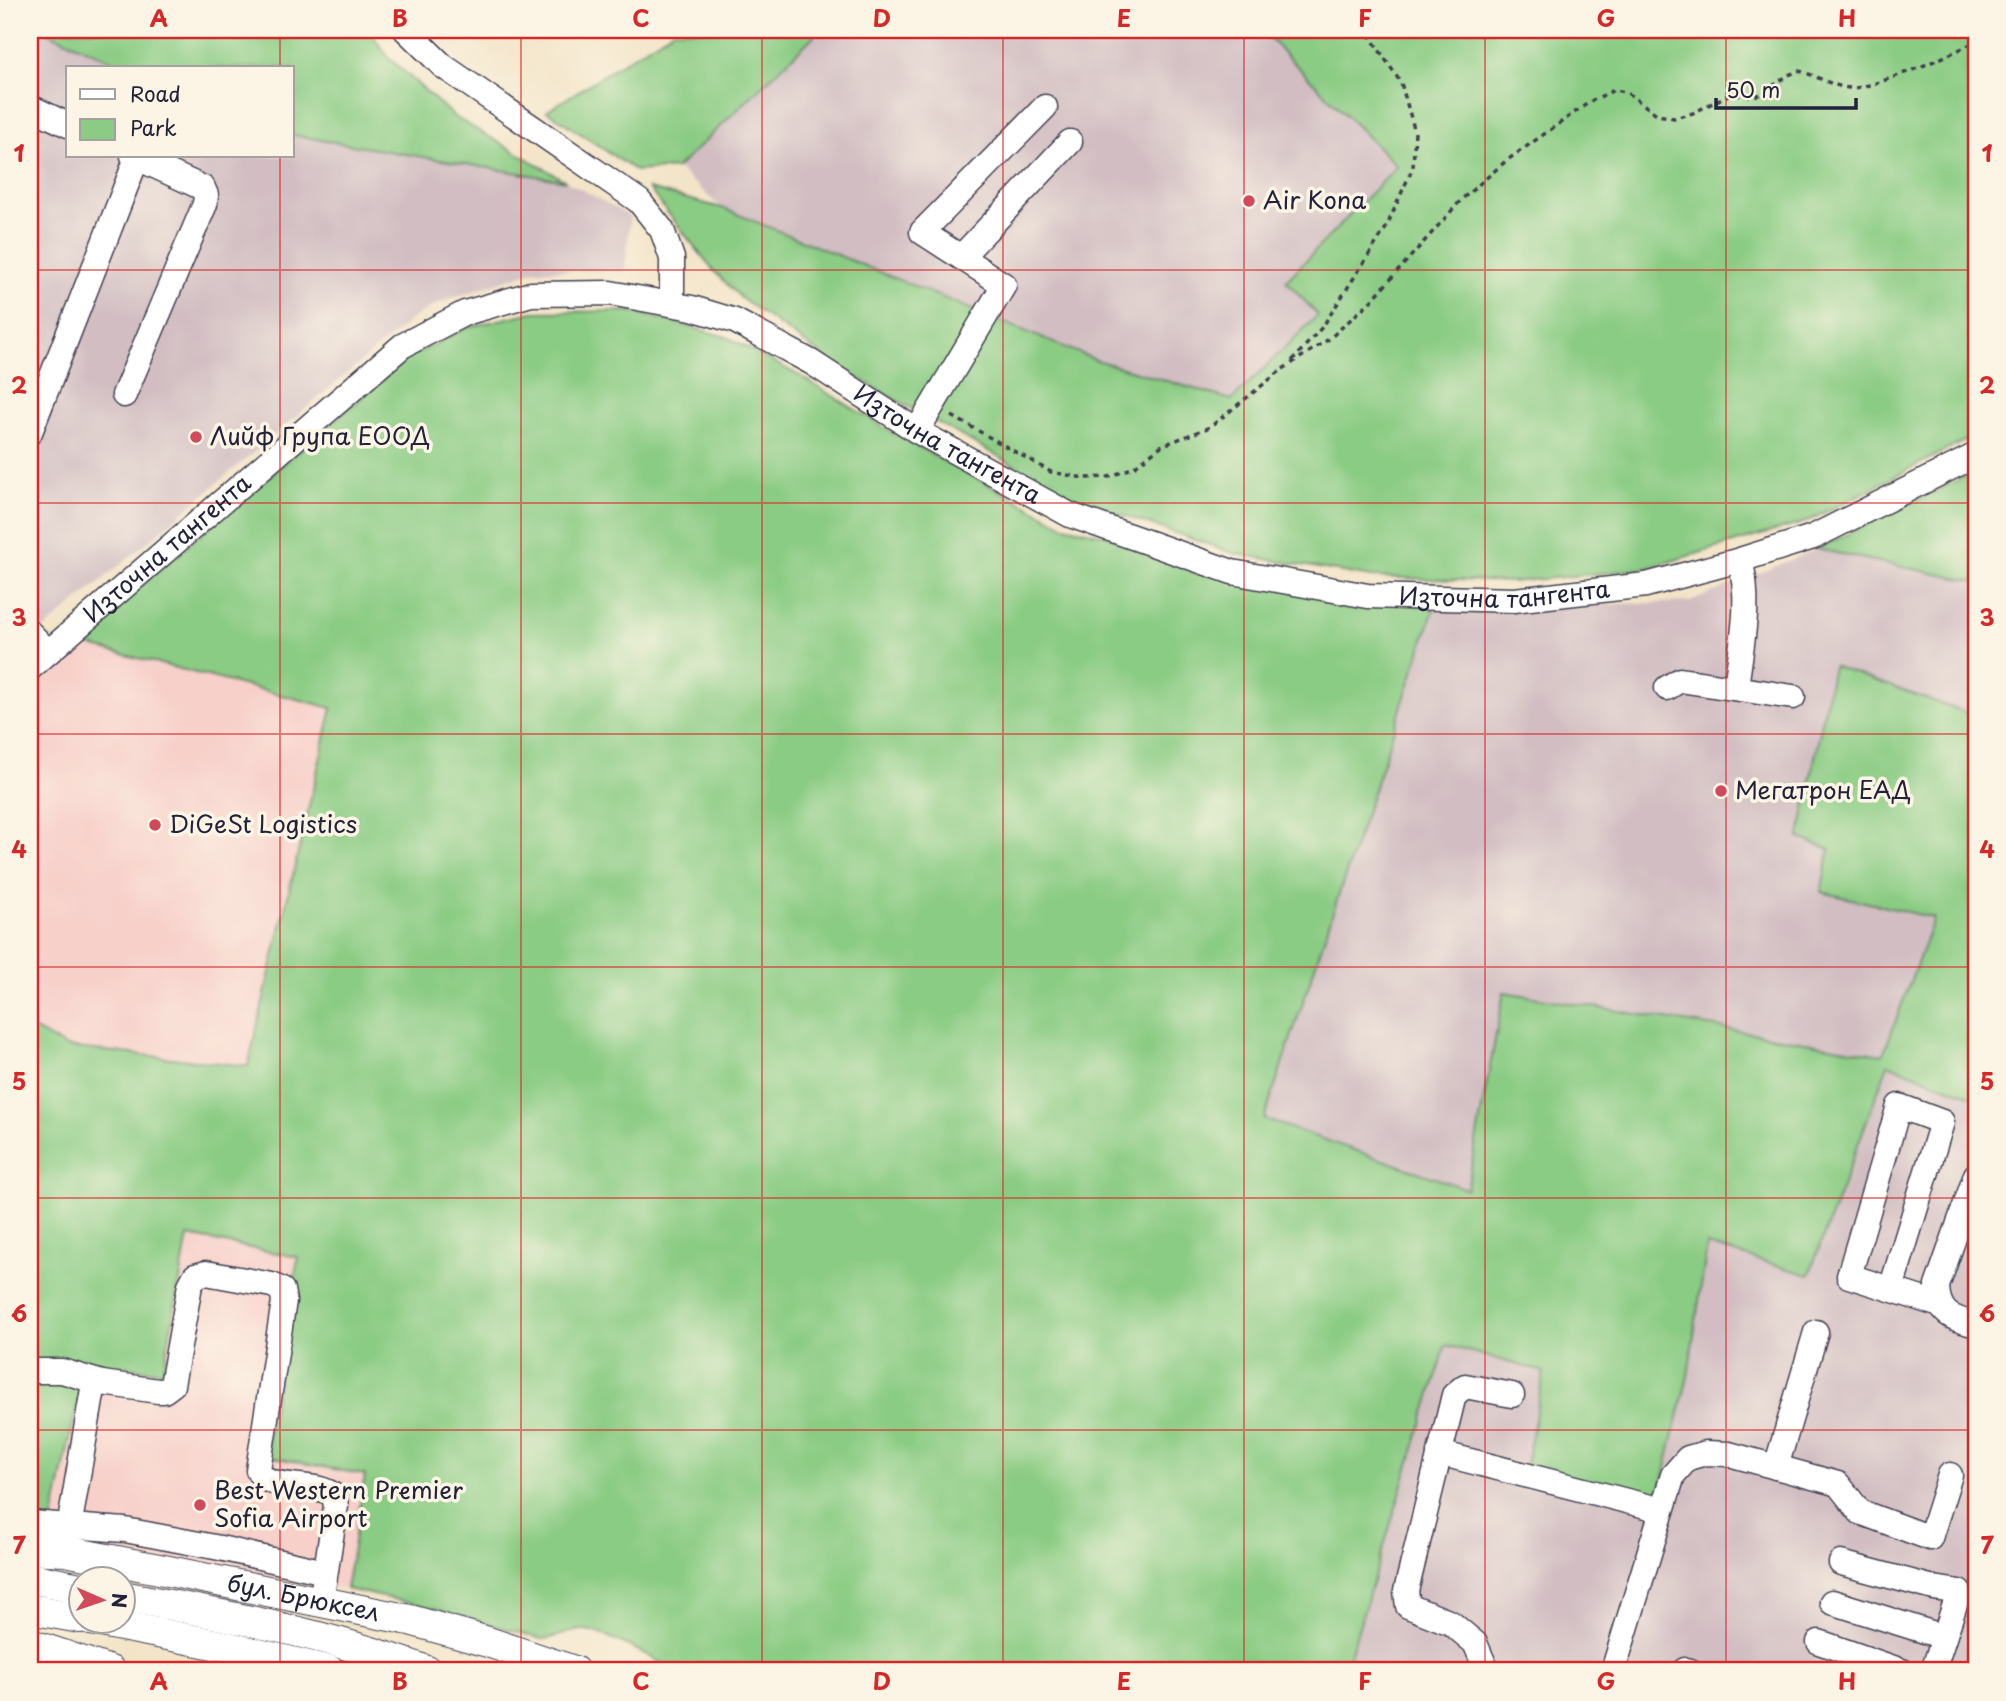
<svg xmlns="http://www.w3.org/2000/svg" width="2006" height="1701" font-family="'Playpen Sans',sans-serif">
	<rect width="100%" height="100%" fill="#fcf5e5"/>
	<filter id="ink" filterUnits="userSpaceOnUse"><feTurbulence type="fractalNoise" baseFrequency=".0143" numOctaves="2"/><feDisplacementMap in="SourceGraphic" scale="14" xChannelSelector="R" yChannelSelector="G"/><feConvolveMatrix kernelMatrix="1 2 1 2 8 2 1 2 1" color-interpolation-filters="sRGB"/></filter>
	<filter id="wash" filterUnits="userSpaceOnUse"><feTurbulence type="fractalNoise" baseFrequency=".00686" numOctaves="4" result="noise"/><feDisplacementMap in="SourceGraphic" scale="28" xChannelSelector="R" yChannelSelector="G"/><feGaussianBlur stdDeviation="1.57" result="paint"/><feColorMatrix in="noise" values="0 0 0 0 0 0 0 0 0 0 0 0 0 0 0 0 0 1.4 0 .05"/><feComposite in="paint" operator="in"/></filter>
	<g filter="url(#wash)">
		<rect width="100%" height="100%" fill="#f3e4c8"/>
		<path fill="#f7d0ca" d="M75,642L332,708L248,1066L66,1047L30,1027V682Z
			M188,1236L298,1257L265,1456L365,1475L346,1589L48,1543L86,1361L163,1372Z"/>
		<path fill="#d2bec2" d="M30,30H42L129,68H68V156H292V135L566,181L630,216L625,271L535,270L438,303L414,317L30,641Z
			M820,30H1261L1397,166L1287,280L1318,315L1233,400L1096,360L722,208L677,168Z
			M1817,549L1976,582V1671H1380L1347,1663L1446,1345L1264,1119L1434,609L1690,602Z"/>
		<path fill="#8bcc84" stroke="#567760" stroke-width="2" d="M42,30H369L389,58L453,116L566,181L292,135V68H129Z
			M674,30H820L677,168L636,171L547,111Z
			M1261,30H1976V435L1806,522L1644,569L1512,582L1371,577L1236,554L1076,499L892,398L829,360L742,299L714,271L649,189L722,208L1096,360L1232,400L1318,315L1286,281L1397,166Z
			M630,311L727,337L800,376L910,443L1065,526L1434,609L1264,1119L1467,1189L1504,992L1883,1055L1934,918L1821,892L1830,849L1799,838L1833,666L1976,716V1098L1888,1064L1809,1275L1707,1245L1688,1376L1658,1500L1526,1465L1544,1372L1446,1345L1348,1662L1380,1671H672C660,1660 599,1629 583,1630C568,1630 555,1640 541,1639L434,1608L346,1589L365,1475L265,1456L298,1257L188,1236L163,1372L86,1361L48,1543L30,1541V1027L66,1047L248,1066L332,708L75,642L409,357L469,327L533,312Z
			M1976,471V582L1817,549Z"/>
	</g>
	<g filter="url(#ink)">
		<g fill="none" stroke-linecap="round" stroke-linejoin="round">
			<defs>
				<g id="minor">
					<path d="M406,30L443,66L639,201L662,230L672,258V303"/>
					<path d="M30,107L68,125"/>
					<path d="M961,257L1070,142"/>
					<path d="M124,395L205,204L206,195L203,188L133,156"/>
					<path d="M917,431L1004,285L922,232L1045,107"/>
					<path d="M30,432L137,158"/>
					<path d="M30,633L48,652"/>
					<path id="s1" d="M30,668L402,346L465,313L531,294L610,293L692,308L735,321L811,362L917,431L1070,515L1232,572L1368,596L1514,600L1646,585L1740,560L1813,537L1976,455"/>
					<path d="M1667,688L1680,680L1793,697"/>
					<path d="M1736,688C1741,645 1752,602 1740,560"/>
					<path d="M1976,1175L1937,1286C1938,1315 1952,1318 1976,1325"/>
					<path d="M1891,1289L1942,1122L1899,1106L1849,1276L1940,1305"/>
					<path d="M30,1371H62L102,1383"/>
					<path d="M1439,1453L1662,1510"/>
					<path d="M1776,1467L1816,1332"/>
					<path d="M30,1523L125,1530L220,1548L325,1572"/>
					<path d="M65,1551L93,1389L102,1383L158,1391H164L172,1385L190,1285L195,1276L206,1273L272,1285L282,1290L284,1301L258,1470C267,1493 316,1479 334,1496L336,1506L321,1602"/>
					<path d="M1841,1563L1934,1588L1959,1592L1933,1671"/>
					<path d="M1832,1602L1944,1637"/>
					<path d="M1819,1642L1902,1671"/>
					<path d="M1685,1670L1690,1671"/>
					<path d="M1487,1671L1475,1643L1451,1623L1408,1606L1406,1591L1454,1395L1465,1386L1512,1395"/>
					<path d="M1613,1671L1673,1475L1688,1458L1706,1453L1729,1454L1838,1484L1860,1512L1930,1538L1950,1475"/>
				</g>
				<g id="major">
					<path id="s2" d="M30,1549L65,1551L159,1569L410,1620L488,1642L574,1671"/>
					<path d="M30,1578L80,1588"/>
					<path d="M122,1596C225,1615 329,1634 427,1671"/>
					<path d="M30,1609L80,1618"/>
					<path d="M91,1620L229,1647L330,1671"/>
					<path d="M30,1644L110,1671"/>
				</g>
			</defs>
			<use href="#minor" stroke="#413f50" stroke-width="27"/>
			<use href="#major" stroke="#413f50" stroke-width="32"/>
			<path stroke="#413f50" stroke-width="3.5" stroke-dasharray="5 5" stroke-linecap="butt" d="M1292,361L1323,326L1386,228L1413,167L1415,132L1401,83L1366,30
				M1283,369L1329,339L1372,300L1462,199L1506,161L1591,101L1614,90L1626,92L1658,115L1674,118L1693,113L1728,95L1753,96L1762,94L1788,75L1799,71C1816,75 1833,87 1850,88C1870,90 1956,53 1976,41
				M952,416L1051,472L1084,478L1109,477L1134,467L1161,446L1210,427L1284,368"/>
			<use href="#minor" stroke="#fff" stroke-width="24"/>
			<use href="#major" stroke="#fff" stroke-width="30"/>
		</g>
	</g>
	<path fill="none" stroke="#d62828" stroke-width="2" stroke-opacity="0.55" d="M280,30V68M521,30V1671M762,30V1671M1003,30V1671M1244,30V1671M1485,30V1671M1726,30V1671M280,156V1671M30,270H1976M30,503H1976M30,734H1976M30,967H1976M30,1198H1976M30,1430H1976"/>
	<g fill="#d1495b" stroke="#fcf5e5" stroke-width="2.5">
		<circle cx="1249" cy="201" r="7"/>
		<circle cx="196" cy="437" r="7"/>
		<circle cx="1721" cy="791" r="7"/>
		<circle cx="155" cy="825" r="7"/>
		<circle cx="200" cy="1505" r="7"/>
	</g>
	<g text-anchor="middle" stroke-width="7" stroke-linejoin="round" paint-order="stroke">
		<g font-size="24" fill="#22223b" stroke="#fcf5e5" text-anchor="start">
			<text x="1263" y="209">Air Kona</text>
			<text x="210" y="445">Лийф Група ЕООД</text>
			<text x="1735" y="799">Мегатрон ЕАД</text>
			<text x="169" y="833">DiGeSt Logistics</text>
			<text x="214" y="1499">Best Western Premier<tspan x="214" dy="28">Sofia Airport</tspan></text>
		</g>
		<g font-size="24" fill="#22223b" stroke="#fcf5e5">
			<text dy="8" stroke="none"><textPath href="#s1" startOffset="1085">Източна тангента</textPath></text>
			<text dy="8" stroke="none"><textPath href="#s1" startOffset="182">Източна тангента</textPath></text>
			<text dy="8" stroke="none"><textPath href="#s1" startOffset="1673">Източна тангента</textPath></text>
			<text dy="8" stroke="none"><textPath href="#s2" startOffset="278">бул. Брюксел</textPath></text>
		</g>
	</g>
	<rect width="2006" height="1701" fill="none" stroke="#fcf5e5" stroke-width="77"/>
	<rect x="66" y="66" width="228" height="91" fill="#fcf5e5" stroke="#a5a1a1" stroke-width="2"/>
	<rect x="80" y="89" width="35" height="10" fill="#ffffff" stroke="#a5a1a1" stroke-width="2"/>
	<text x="130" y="102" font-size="21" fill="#22223b">Road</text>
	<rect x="80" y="119" width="35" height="21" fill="#8bcc84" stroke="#a5a1a1" stroke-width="2"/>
	<text x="130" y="136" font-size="21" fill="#22223b">Park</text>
	<g transform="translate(102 1600) rotate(92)"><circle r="33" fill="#fcf5e5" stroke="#a5a1a1" stroke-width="2"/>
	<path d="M0-5L12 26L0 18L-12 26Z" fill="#d1495b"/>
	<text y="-10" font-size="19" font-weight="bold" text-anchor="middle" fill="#22223b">N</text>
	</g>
	<path d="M1716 98v10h140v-10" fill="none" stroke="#22223b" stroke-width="3.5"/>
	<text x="1726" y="98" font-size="21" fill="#22223b" stroke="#fcf5e5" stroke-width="5" paint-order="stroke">50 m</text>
	<rect x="38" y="38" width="1930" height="1624" fill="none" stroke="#d62828" stroke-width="2.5"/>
	<g font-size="23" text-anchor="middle" font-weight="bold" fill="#d62828">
		<text x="159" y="27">A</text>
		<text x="400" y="27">B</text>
		<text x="641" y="27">C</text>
		<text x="882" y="27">D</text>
		<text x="1124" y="27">E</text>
		<text x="1365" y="27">F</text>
		<text x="1606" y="27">G</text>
		<text x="1847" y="27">H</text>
		<text x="19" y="162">1</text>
		<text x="1987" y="162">1</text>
		<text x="19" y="394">2</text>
		<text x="1987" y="394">2</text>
		<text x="19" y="626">3</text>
		<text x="1987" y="626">3</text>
		<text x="19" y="858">4</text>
		<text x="1987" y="858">4</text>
		<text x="19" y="1090">5</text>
		<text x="1987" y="1090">5</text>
		<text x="19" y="1322">6</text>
		<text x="1987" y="1322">6</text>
		<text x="19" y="1554">7</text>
		<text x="1987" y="1554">7</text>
		<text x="159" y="1690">A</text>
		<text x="400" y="1690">B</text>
		<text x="641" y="1690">C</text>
		<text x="882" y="1690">D</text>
		<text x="1124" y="1690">E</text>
		<text x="1365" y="1690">F</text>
		<text x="1606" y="1690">G</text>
		<text x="1847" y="1690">H</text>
	</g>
</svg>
